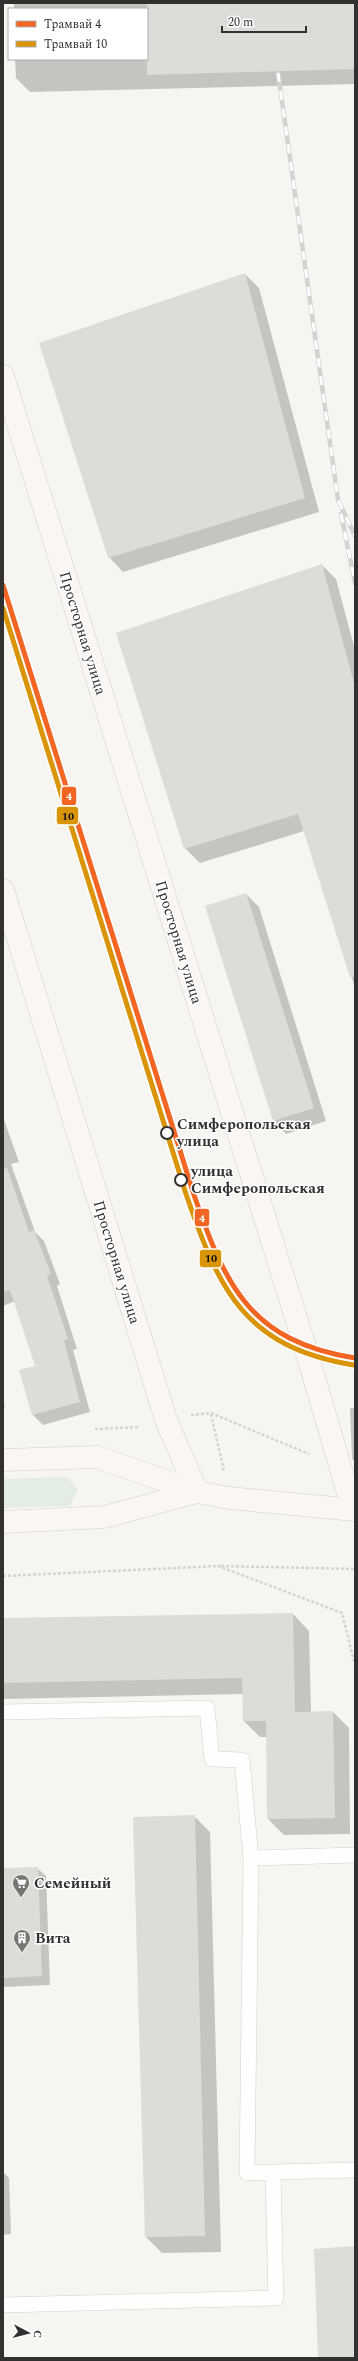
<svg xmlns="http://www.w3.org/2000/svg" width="358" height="2361" font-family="Spectral,serif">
	<rect width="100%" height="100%" fill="#f7f5f1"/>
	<path fill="#e3ede4" d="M67,1477L78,1490L70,1506L3,1508V1479Z"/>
	<path fill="#0003" d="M14,3H355V84L30,92L16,78L15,59H147V9H14Z
		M245,274L259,288L319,512L123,572L109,557Z
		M322,565L336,579L355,650V988L304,831L200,863L185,848Z
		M246,894L259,907L326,1121L286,1134L274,1121L206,907Z
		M3,1117L19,1162L11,1164L35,1232L44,1241L60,1284L57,1286L77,1349L73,1350L90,1412L43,1425L33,1415L20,1371L36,1366L15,1301L3,1306Z
		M3,1399L5,1407H3Z
		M350,1408H355V1462L352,1459Z
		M293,1614L309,1631L311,1713L333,1712L349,1728L350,1834L284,1835L268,1819L267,1737H260L244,1721L243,1694L3,1699V1619Z
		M194,1816L210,1832L221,2252L162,2253L146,2237Z
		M37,1868L46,1876L50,1985L3,1987V1869Z
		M3,2172L9,2178L11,2234L3,2235Z"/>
	<path fill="#dedcd9" d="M147,3H355V69L147,75Z
		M245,273L305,498L108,558L39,343Z
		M322,564L355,687V976L350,977L298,814L184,849L116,633Z
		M246,893L314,1108L273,1121L205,906Z
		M7,1168L29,1232L34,1230L51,1274L47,1276L68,1339L64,1340L80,1402L32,1415L19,1370L35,1366L10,1290L3,1292V1169Z
		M293,1613L295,1712L333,1711L335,1818L267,1819L266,1721H243L242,1678L3,1683V1618Z
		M195,1815L205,2236L145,2237L133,1817Z
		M38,1867L42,1976L3,1978V1868Z
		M355,2246V2358H318L314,2249Z"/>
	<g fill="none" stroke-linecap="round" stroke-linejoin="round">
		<defs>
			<path id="lane" d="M3,1712L207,1708L212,1759L242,1760L251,1858L355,1855
				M251,1858L247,2173L273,2172
				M3,2305L276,2298L273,2172L355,2170"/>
			<path id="secondary" d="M3,376L305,1347L353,1510
				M3,890L166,1420L197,1492
				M3,1460L97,1457L197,1492L229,1498L355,1510
				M3,1522L104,1517L197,1492"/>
		</defs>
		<use href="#lane" stroke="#d1d0cd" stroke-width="16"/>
		<use href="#secondary" stroke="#d1d0cd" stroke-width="23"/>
		<path stroke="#d5d4d3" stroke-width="2.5" stroke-dasharray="3 2" stroke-linecap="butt" d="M211,1414L224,1471
			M191,1415L211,1413L309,1454
			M95,1429L140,1427
			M221,1566L355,1569
			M3,1576L218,1566L342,1613L355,1665"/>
		<use href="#lane" stroke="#fefefd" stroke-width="15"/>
		<use href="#secondary" stroke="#f9f6f3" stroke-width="22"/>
		<defs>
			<path id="rail" d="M278,73L338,500L355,536
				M341,514L355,583"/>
		</defs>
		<use href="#rail" stroke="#d3d3d2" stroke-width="4.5"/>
		<use href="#rail" stroke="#fff" stroke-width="3" stroke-dasharray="9" stroke-linecap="butt"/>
		<defs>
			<path id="tram-1" d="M3,585L193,1192C225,1285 249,1341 355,1358"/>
			<path id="tram-2" d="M3,608L186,1194C219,1290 244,1347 354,1365"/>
		</defs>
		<use href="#tram-1" stroke="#fff" stroke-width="8"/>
		<use href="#tram-2" stroke="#fff" stroke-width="8"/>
		<use href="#tram-1" stroke="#f26522" stroke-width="5"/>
		<use href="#tram-2" stroke="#da9407" stroke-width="5"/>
	</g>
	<defs>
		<symbol id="supermarket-pin" viewBox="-11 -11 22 30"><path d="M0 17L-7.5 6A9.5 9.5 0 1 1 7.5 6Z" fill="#787673" stroke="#fff"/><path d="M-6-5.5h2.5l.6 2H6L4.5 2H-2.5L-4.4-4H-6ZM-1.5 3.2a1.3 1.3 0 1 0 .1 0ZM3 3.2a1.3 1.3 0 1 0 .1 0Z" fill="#fff"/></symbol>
		<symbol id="building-pin" viewBox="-11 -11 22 30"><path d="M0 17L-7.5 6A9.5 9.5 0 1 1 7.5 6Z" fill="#787673" stroke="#fff"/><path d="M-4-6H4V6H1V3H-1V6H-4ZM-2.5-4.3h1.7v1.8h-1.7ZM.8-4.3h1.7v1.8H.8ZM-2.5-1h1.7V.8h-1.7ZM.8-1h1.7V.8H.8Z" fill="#fff"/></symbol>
	</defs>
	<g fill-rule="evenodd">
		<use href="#supermarket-pin" x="11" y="1873" width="20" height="27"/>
		<use href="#building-pin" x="12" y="1928" width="20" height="27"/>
	</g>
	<g fill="#fff" stroke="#33312f" stroke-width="2">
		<circle cx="167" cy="1133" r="6"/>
		<circle cx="181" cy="1180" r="6"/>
	</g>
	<g text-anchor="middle" stroke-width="3" stroke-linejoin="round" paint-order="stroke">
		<g font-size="15" fill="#33312f" stroke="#fff">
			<text transform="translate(83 633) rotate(73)" y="5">Просторная улица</text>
			<text transform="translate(179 942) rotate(73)" y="5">Просторная улица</text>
			<text transform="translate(117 1262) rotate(73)" y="5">Просторная улица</text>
		</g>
		<g font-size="15" font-weight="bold" fill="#33312f" stroke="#fff" text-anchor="start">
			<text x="177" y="1129">Симферопольская<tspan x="177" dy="17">улица</tspan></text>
			<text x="191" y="1176">улица<tspan x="191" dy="17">Симферопольская</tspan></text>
		</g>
		<g font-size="15" font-weight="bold" fill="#33312f" stroke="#fff" text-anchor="start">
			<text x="34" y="1888">Семейный</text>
			<text x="35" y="1943">Вита</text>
		</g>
	</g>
	<g stroke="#fff" stroke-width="1.5">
		<rect x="61" y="786" width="16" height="20" rx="4" fill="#f26522"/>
		<rect x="56" y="806" width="23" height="19" rx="4" fill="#da9407"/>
		<rect x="194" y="1208" width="16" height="19" rx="4" fill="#f26522"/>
		<rect x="199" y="1249" width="23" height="19" rx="4" fill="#da9407"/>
	</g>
	<g font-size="11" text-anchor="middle" font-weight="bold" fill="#fff">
		<text x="69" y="800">4</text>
		<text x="202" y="1222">4</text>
	</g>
	<g font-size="11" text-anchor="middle" font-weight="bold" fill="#111">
		<text x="68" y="820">10</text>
		<text x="211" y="1262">10</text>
	</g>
	<rect width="358" height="2361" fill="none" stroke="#33312f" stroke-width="8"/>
	<rect x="8" y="8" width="140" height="52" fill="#ffffff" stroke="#adadac"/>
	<rect x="16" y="21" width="20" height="6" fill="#f26522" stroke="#adadac"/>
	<text x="44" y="28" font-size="12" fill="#33312f">Трамвай 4</text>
	<rect x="16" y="41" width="20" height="6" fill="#da9407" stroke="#adadac"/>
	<text x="44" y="48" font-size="12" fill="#33312f">Трамвай 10</text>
	<g transform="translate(28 2333) rotate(97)" stroke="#ffffff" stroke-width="3" paint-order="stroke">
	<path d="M0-3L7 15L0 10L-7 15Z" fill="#33312f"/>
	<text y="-6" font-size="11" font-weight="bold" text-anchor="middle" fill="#33312f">С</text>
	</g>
	<path d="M222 26v6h84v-6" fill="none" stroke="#33312f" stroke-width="2"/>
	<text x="228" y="26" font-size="12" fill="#33312f" stroke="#ffffff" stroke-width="3" paint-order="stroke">20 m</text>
</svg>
